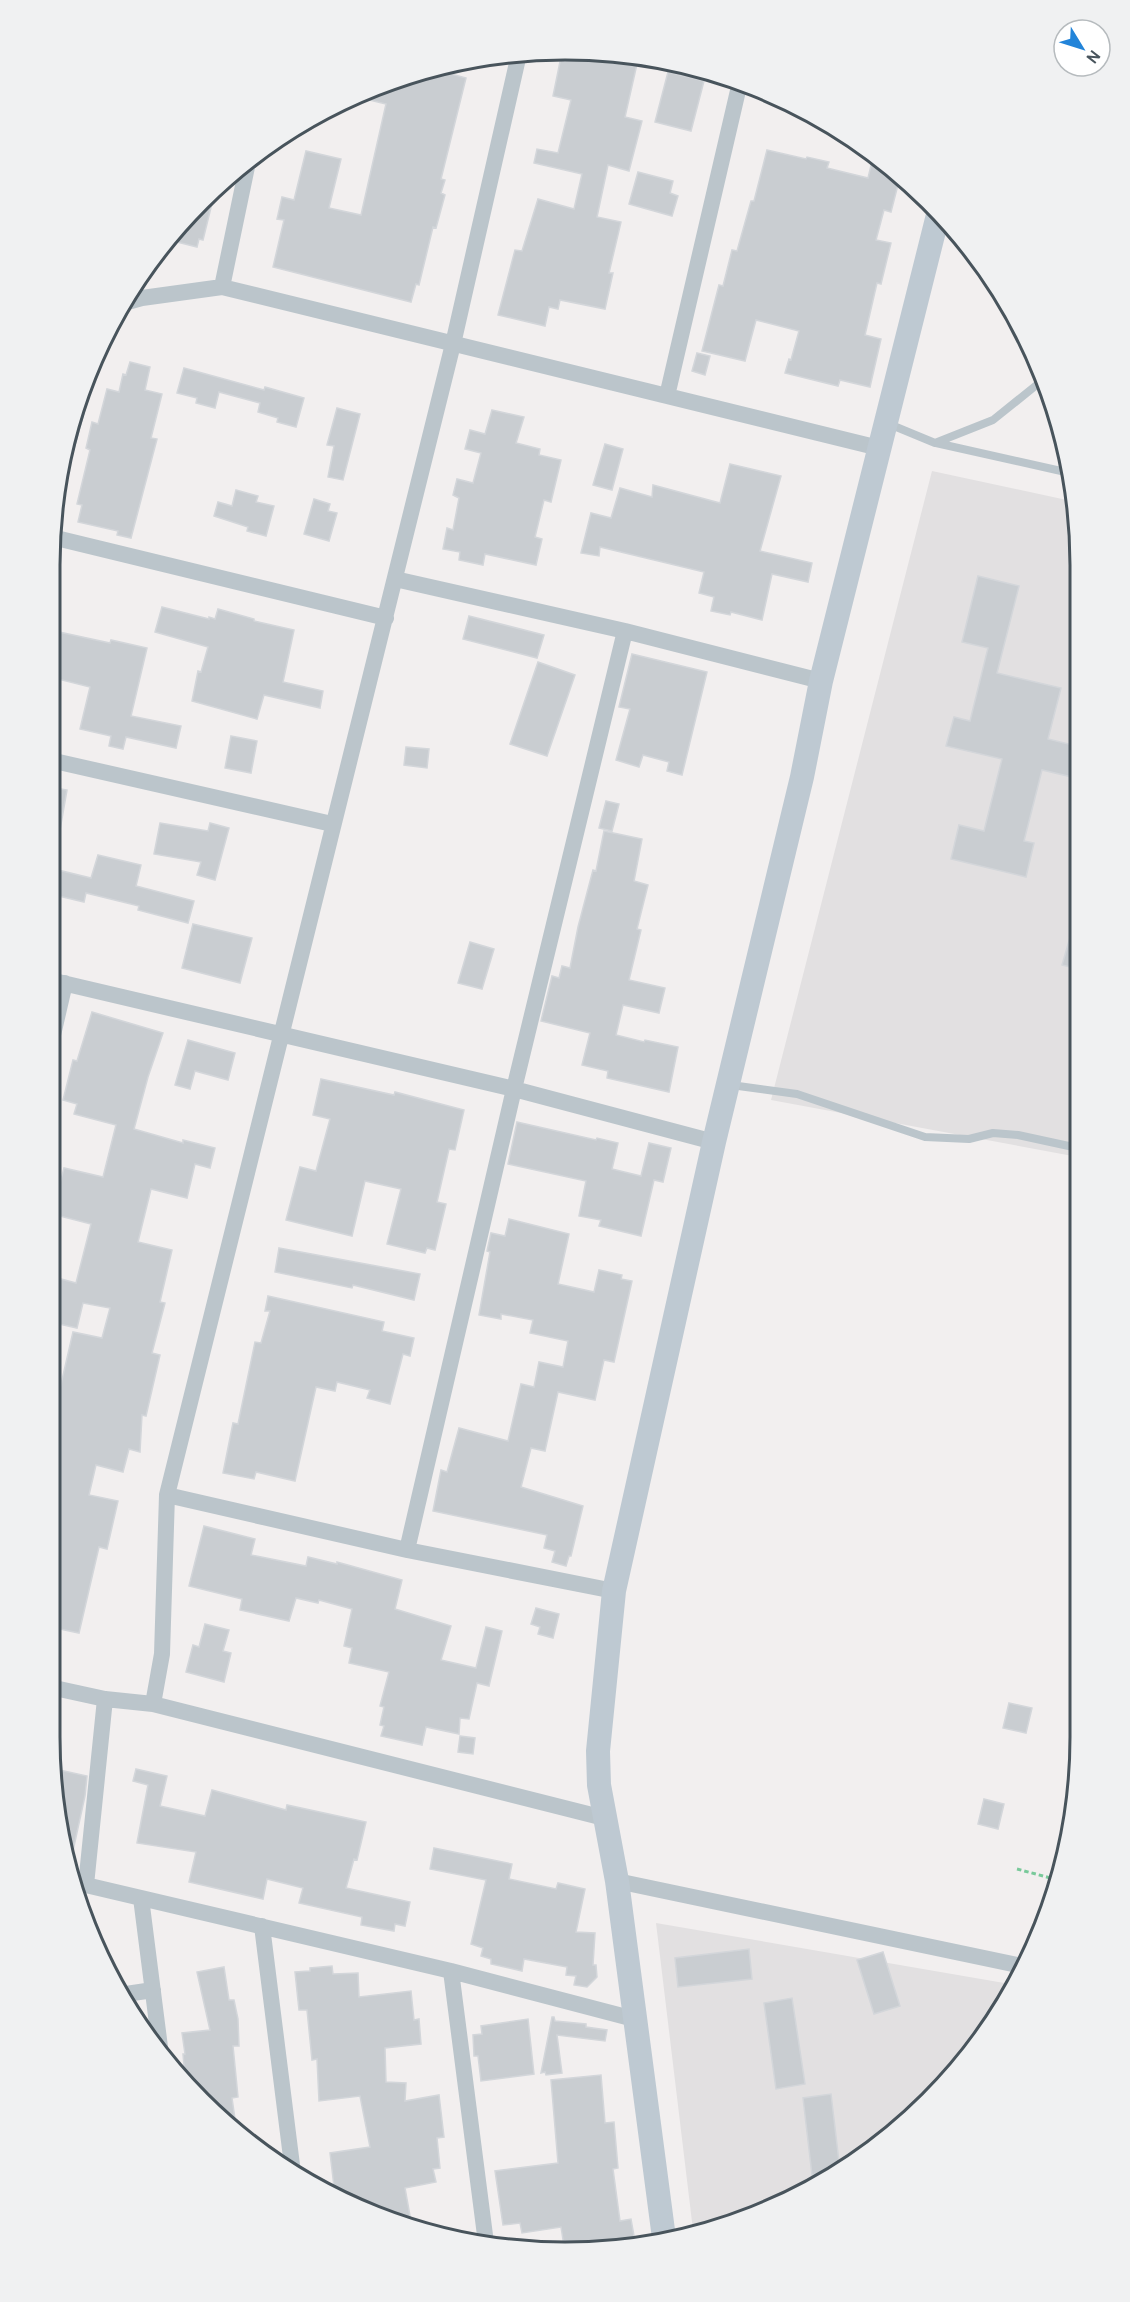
<svg xmlns="http://www.w3.org/2000/svg" width="1130" height="2302" font-family="Cabin,sans-serif">
	<rect width="100%" height="100%" fill="#f2efef"/>
	<path fill="#e2e0e1" d="M932,471L1076,502L1078,1157L771,1100Z
		M656,1923L1010,1984L952,2077L879,2146L793,2199L693,2230Z"/>
	<path fill="#c9cdd1" stroke="#d3d6da" stroke-width="1.5" d="M562,52L611,62L612,58L637,64L625,117L642,121L629,171L608,165L597,217L621,222L609,273H613L605,309L560,300L558,309L549,307L545,326L498,315L515,250L522,251L538,199L574,209L582,174L534,163L537,149L558,153L571,100L553,96Z
		M433,69L466,78L441,179L445,180L441,193L445,195L436,228L433,227L419,285L416,284L411,302L273,267L284,220L277,219L282,197L294,200L306,151L341,159L329,208L361,215L386,104L353,96L368,89Z
		M668,72L704,81L691,131L655,122Z
		M767,150L806,159L807,157L829,162L827,168L868,178L874,153L900,177L891,212L884,210L876,240L891,243L881,284L877,283L865,335L881,339L870,387L840,380L838,386L785,373L789,359L791,360L799,331L756,320L745,361L702,351L719,285L723,286L732,250L737,251L751,201H754Z
		M638,172L673,181L670,193L678,196L672,216L629,204Z
		M216,187L203,240L199,239L197,247L173,241L175,231L201,200Z
		M697,353L710,356L705,375L692,371Z
		M130,362L150,367L145,390L162,394L151,438L157,439L131,538L117,535L118,531L78,522L82,505L77,504L90,450L86,448L92,422L98,424L107,389L119,392L123,374L126,375Z
		M184,368L264,390L265,387L304,398L296,427L277,422L278,418L258,412L260,403L219,392L215,408L196,403L197,398L177,393Z
		M337,408L360,414L343,480L328,477L334,446L327,445Z
		M492,410L524,417L516,443L540,449L539,455L561,460L551,502L544,500L535,537L542,539L536,565L485,554L483,565L459,560L460,552L443,549L447,528L453,530L459,498L453,495L457,479L473,483L481,453L465,449L470,430L485,434Z
		M605,444L623,449L612,490L593,485Z
		M730,464L781,476L760,551L812,563L808,582L772,574L762,620L731,612L730,615L711,611L714,597L699,593L704,572L600,547L599,556L581,553L591,513L611,518L620,488L652,497L653,485L720,503Z
		M236,490L258,496L256,502L274,506L266,536L247,531L248,527L214,516L218,502L232,506Z
		M314,499L330,504L328,511L337,513L329,541L304,534Z
		M978,576L1019,586L997,673L1061,688L1048,739L1077,746V757L1072,777L1042,770L1024,841L1034,843L1026,877L951,859L959,825L984,831L1002,759L946,746L954,717L970,721L988,648L962,642Z
		M162,607L209,619V617L215,619L218,609L254,619V621L294,630L283,682L323,691L320,708L264,695L257,719L192,701L198,671L201,672L208,647L155,632Z
		M469,616L544,635L537,658L463,639Z
		M50,630L110,643L111,640L147,648L131,716L181,726L176,748L126,737L123,749L109,746L111,736L80,729L90,687L50,677Z
		M632,654L707,672L682,775L667,771L669,762L643,755L639,767L616,760L630,709L619,707Z
		M538,662L575,675L547,756L510,744Z
		M231,736L257,741L251,773L225,768Z
		M406,747L429,749L427,768L404,765Z
		M50,787L67,790L57,847L50,846Z
		M606,801L619,804L612,831L599,828Z
		M160,823L208,831L210,823L229,828L215,880L197,875L201,862L154,854Z
		M604,831L642,839L634,881L648,885L637,929L641,930L629,980L665,988L659,1013L623,1005L616,1035L644,1042L645,1040L678,1047L669,1092L607,1078L608,1071L582,1065L590,1033L541,1021L552,976L559,978L562,966L570,968L578,927L593,870L596,871Z
		M98,855L141,865L136,886L194,901L188,923L138,910L139,906L86,893L84,902L50,894V868L91,878Z
		M193,924L252,938L240,983L182,968Z
		M1074,924L1078,925V969L1062,965Z
		M470,942L494,949L482,989L458,983Z
		M92,1012L163,1033L148,1077L134,1129L183,1143V1140L215,1148L210,1168L195,1164L187,1198L151,1189L138,1242L172,1250L160,1302L165,1303L152,1353L160,1355L146,1416L142,1415L140,1452L129,1449L123,1472L96,1465L89,1495L118,1501L107,1549L99,1547L79,1633L50,1627V1502L55,1485L50,1484V1432L73,1332L102,1338L110,1308L83,1303L77,1328L50,1322V1276L76,1283L91,1224L52,1214L64,1168L103,1177L116,1125L74,1114L77,1104L63,1100L73,1060L77,1061Z
		M188,1040L235,1053L228,1080L195,1071L190,1089L175,1085Z
		M321,1079L394,1095L395,1092L464,1110L455,1150L449,1149L437,1202L446,1204L435,1250L427,1248L425,1253L387,1244L401,1189L365,1181L352,1236L286,1220L300,1167L316,1171L330,1119L313,1115Z
		M517,1122L596,1140L597,1138L618,1143L612,1169L641,1176L649,1143L671,1148L663,1182L654,1180L641,1236L599,1226L601,1220L579,1216L586,1181L508,1164Z
		M509,1219L569,1234L558,1284L594,1292L599,1270L622,1275L621,1279L632,1281L614,1362L604,1360L595,1400L558,1392L545,1451L531,1448L521,1487L583,1506L571,1556H569L566,1566L552,1562L555,1551L544,1548L547,1535L433,1511L441,1470L447,1472L459,1428L508,1441L521,1384L534,1387L539,1362L563,1367L568,1341L530,1333L533,1320L501,1314V1319L479,1315L490,1252L487,1251L491,1233L505,1236Z
		M279,1248L420,1274L414,1300L353,1285L352,1288L275,1272Z
		M268,1296L384,1322L382,1331L414,1338L410,1356L403,1354L390,1404L367,1398L370,1390L337,1382L335,1391L316,1387L295,1481L256,1472L254,1479L223,1473L233,1423L238,1424L255,1342L261,1343L270,1311H265Z
		M204,1526L255,1539L251,1555L306,1566L308,1557L337,1564V1562L402,1580L395,1609L451,1626L441,1660L476,1668L486,1627L502,1631L489,1686L477,1683L469,1719L460,1718L459,1734L426,1727L422,1745L381,1736L384,1726L380,1725L384,1707L380,1706L389,1672L349,1663L352,1648L344,1646L352,1609L319,1600L318,1603L296,1598L289,1621L240,1610L242,1599L189,1586Z
		M536,1608L559,1614L553,1638L538,1634L540,1627L531,1624Z
		M205,1624L229,1630L223,1651L231,1653L224,1682L186,1672L193,1645L199,1647Z
		M1009,1703L1032,1708L1026,1733L1003,1728Z
		M460,1736L475,1738L473,1754L458,1752Z
		M55,1769L87,1776L85,1796L71,1860Z
		M136,1769L167,1776L160,1806L205,1816L212,1790L286,1810L287,1805L366,1822L357,1860L354,1859L346,1888L410,1902L405,1926L395,1924L394,1931L361,1925L362,1917L299,1903L303,1888L267,1879L263,1899L189,1882L196,1852L137,1843L148,1785L133,1781Z
		M984,1799L1004,1804L998,1829L978,1824Z
		M434,1848L512,1864L509,1879L556,1889L558,1883L585,1889L576,1932L595,1933L593,1965H596L597,1977L587,1987L574,1985L576,1976L566,1975L567,1967L524,1959L522,1971L491,1964V1959L481,1956L483,1948L471,1944L486,1880L430,1869Z
		M749,1949L752,1979L678,1987L675,1958Z
		M883,1952L900,2006L874,2014L857,1960Z
		M332,1966L333,1974L358,1973L359,1997L411,1991L414,2020L419,2019L421,2044L385,2048L386,2082L406,2083L405,2101L439,2095L444,2137L437,2138L440,2168L433,2169L436,2182L405,2188L412,2227L367,2213L335,2195L330,2153L370,2147L360,2096L319,2101L317,2059L312,2060L307,2010H299L295,1972L310,1971V1968Z
		M224,1967L229,2000H234L238,2019L239,2046H233L238,2097L232,2098L236,2126L185,2078L183,2054H185L182,2033L210,2030L197,1972Z
		M792,1998L805,2084L776,2089L764,2003Z
		M552,2017H554L555,2021L586,2024V2027L607,2030L605,2041L557,2035L562,2073L546,2075L545,2072L541,2073Z
		M528,2019L534,2074L481,2081L478,2056H474L473,2035L482,2034L481,2026Z
		M601,2075L605,2123L614,2122L618,2168L613,2169L620,2221L631,2219L636,2247L564,2246L561,2227L522,2233L520,2223L503,2225L495,2171L558,2163L551,2080Z
		M831,2094L840,2170L812,2175L803,2098Z"/>
	<g fill="none" stroke-linecap="round" stroke-linejoin="round">
		<path stroke="#79c99a" stroke-width="3" stroke-dasharray="4.5 3" stroke-linecap="butt" d="M1017,1869L1058,1880"/>
		<path stroke="#bbc5cb" stroke-width="8" d="M889,424L935,443L993,420L1044,379
			M936,443L1070,473
			M731,1085L797,1094L925,1137L969,1139L993,1133L1018,1135L1078,1148"/>
		<path stroke="#bbc5cb" stroke-width="16" d="M222,287L248,162
			M124,303L142,298L222,287L879,448
			M667,396L740,82
			M58,479L87,375
			M52,537L386,618
			M395,579L625,631L821,681
			M50,760L332,824
			M50,980L514,1089L714,1142
			M50,1048L65,983
			M167,1495L407,1550L614,1591
			M407,1550L514,1089L625,631
			M50,1687L105,1699L153,1704L604,1818
			M153,1704L162,1654L167,1495L453,344L519,54
			M617,1881L1022,1966
			M73,1882L451,1971L634,2019
			M86,1885L105,1699
			M141,1898L161,2055
			M262,1926L293,2173
			M451,1971L486,2243
			M126,1994L153,1990"/>
		<path stroke="#bec9d2" stroke-width="24" d="M664,2238L617,1881L599,1785L598,1751L614,1591L714,1142L802,777L821,681L938,215"/>
	</g>
	<path d="M0 0H1130V2302H0ZM565 60H565A505 505 0 0 1 1070 565V1737A505 505 0 0 1 565 2242H565A505 505 0 0 1 60 1737V565A505 505 0 0 1 565 60Z" fill="#f0f1f2" fill-rule="evenodd"/>
	<path fill="none" stroke="#48545c" stroke-width="3" d="M565 60H565A505 505 0 0 1 1070 565V1737A505 505 0 0 1 565 2242H565A505 505 0 0 1 60 1737V565A505 505 0 0 1 565 60Z"/>
	<g transform="translate(1082 48) rotate(128)"><circle r="28" fill="#ffffff" stroke="#b6bbbe" stroke-width="1.5"/>
	<path d="M0-4.5L10 22L0 15L-10 22Z" fill="#2284d9"/>
	<text y="-9" font-size="16" font-weight="bold" text-anchor="middle" fill="#48545c">N</text>
	</g>
</svg>
